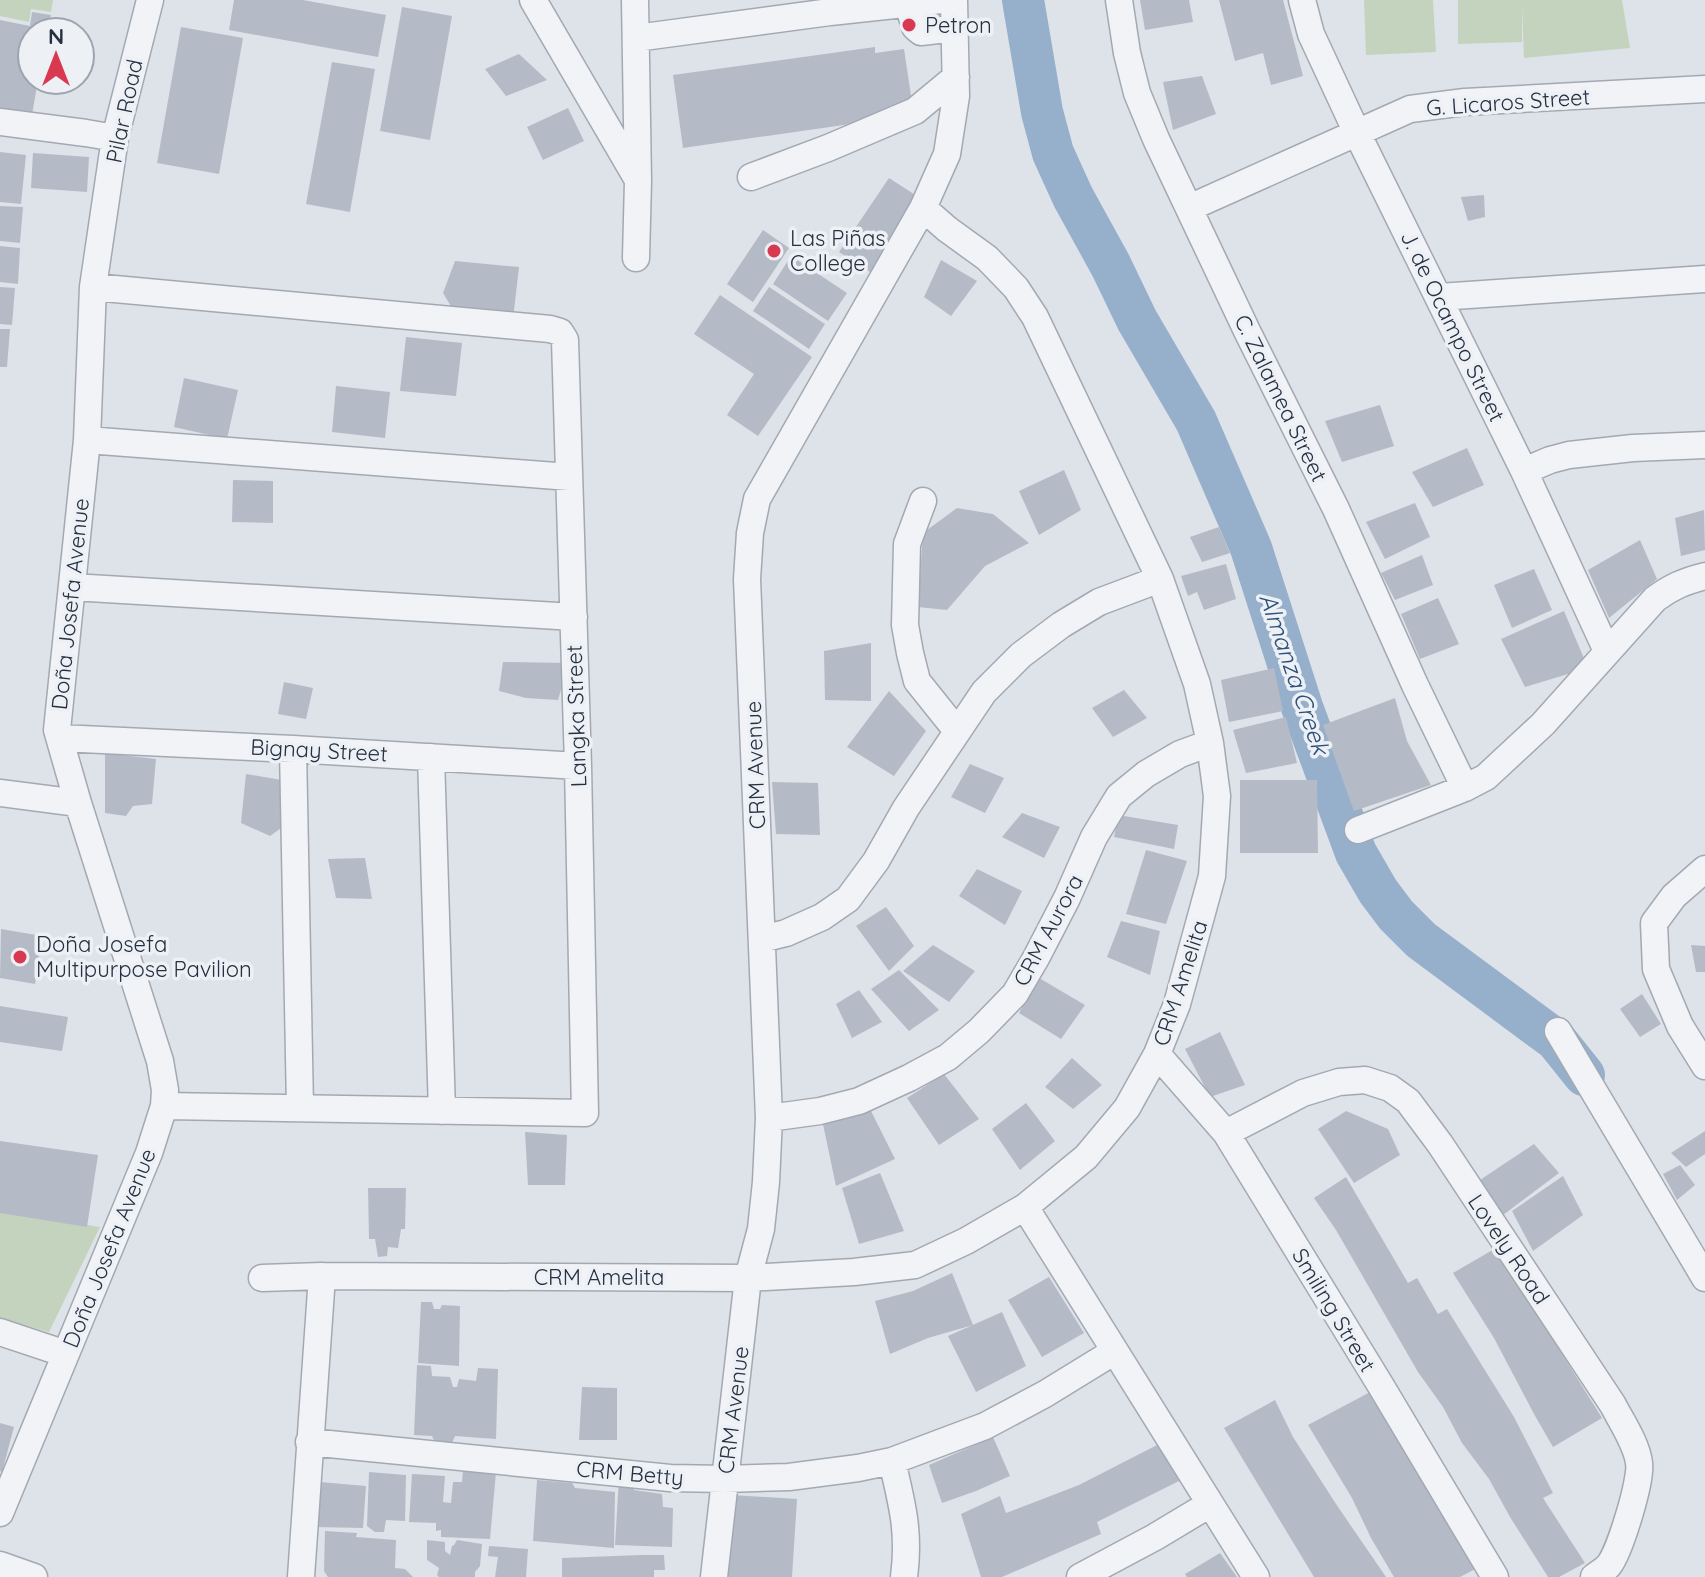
<svg xmlns="http://www.w3.org/2000/svg" width="1705" height="1577" font-family="Quicksand,sans-serif">
	<rect width="100%" height="100%" fill="#dee2e9"/>
	<path fill="#c4d3be" d="M0,0H53L51,12L31,9L29,22L0,16Z
		M1364,0H1433L1436,52L1366,55Z
		M1458,0H1622L1630,48L1524,58L1522,6V42L1458,44Z
		M0,1212L100,1227L49,1332L0,1318Z"/>
	<g fill="none" stroke-linecap="round" stroke-linejoin="round">
		<path stroke="#96b0cc" stroke-width="42" d="M1023,0L1042,112L1053,153L1073,197L1111,266L1137,320L1196,421L1251,548L1302,707L1356,853L1378,891L1396,915L1421,940L1556,1040L1584,1075"/>
	</g>
	<path fill="#b5bbc6" d="M234,0H303L386,15L378,57L229,30Z
		M1140,0H1189L1193,22L1145,30Z
		M1219,0H1283L1303,76L1271,85L1263,53L1235,61Z
		M402,7L452,16L430,140L380,131Z
		M32,12L51,15L47,32H32V80H38L32,115L0,109V20L30,26Z
		M181,27L243,38L219,174L157,163Z
		M875,47V53L904,49L913,109L885,119L683,148L673,75Z
		M519,54L547,80L506,96L485,69Z
		M332,62L375,69L350,212L306,204Z
		M1202,76L1216,114L1173,130L1163,82Z
		M568,108L584,141L543,160L527,127Z
		M0,152L26,155L21,204L0,202Z
		M33,153L89,157L87,192L31,188Z
		M889,178L920,198L870,272L839,252Z
		M1484,195L1485,217L1468,221L1461,197Z
		M0,206L23,207L20,243L0,241Z
		M763,230L789,248L753,302L727,284Z
		M0,246L20,248L18,284L0,282Z
		M791,256L847,293L828,321L773,284Z
		M941,260L977,281L951,316L924,297Z
		M455,261L519,267L513,319L455,313L443,293Z
		M0,287L15,288L12,325L0,324Z
		M769,287L825,324L809,349L753,311Z
		M720,295L812,357L758,436L727,415L754,374L694,334Z
		M0,329H10L7,367H0Z
		M406,337L462,343L456,396L400,391Z
		M184,378L238,390L227,439L174,427Z
		M336,386L390,392L385,438L332,432Z
		M1380,405L1394,446L1342,462L1325,421Z
		M1467,448L1484,485L1433,507L1412,472Z
		M1064,470L1081,510L1039,535L1019,491Z
		M233,480L273,481V523L232,522Z
		M1415,503L1430,537L1385,559L1366,522Z
		M957,508L993,514L1029,543L985,566L947,610L918,607L923,533Z
		M1704,510L1705,550L1681,556L1675,518Z
		M1219,527L1230,553L1202,562L1190,537Z
		M1640,540L1657,579L1609,618L1588,570Z
		M1422,555L1433,585L1395,600L1381,573Z
		M1226,564L1236,599L1204,610L1197,592L1188,596L1181,576Z
		M1534,569L1552,610L1512,628L1494,585Z
		M1438,598L1459,644L1420,659L1401,614Z
		M1564,611L1588,668L1525,687L1501,639Z
		M871,643V701L825,700L824,651Z
		M503,662L569,663L558,700L526,698L499,691Z
		M1274,668L1283,711L1229,722L1221,680Z
		M284,682L313,688L306,719L278,714Z
		M1124,690L1147,718L1113,737L1092,708Z
		M889,691L926,731L894,776L847,747Z
		M1395,698L1407,741L1431,785L1354,811L1323,725Z
		M1286,717L1297,763L1246,773L1233,730Z
		M105,753L156,759L152,804L133,806L126,816L105,813Z
		M970,764L1004,778L985,813L951,797Z
		M246,774L287,781L284,826L270,836L241,823Z
		M1240,780H1317L1318,853H1240Z
		M772,782L818,783L820,835L776,834Z
		M1022,813L1060,827L1044,858L1002,837Z
		M1118,815L1178,825L1174,849L1114,837Z
		M1146,850L1187,861L1166,924L1126,914Z
		M365,858L372,899L336,898L328,859Z
		M977,869L1022,891L1005,925L959,896Z
		M886,907L914,946L889,971L856,926Z
		M1121,921L1160,931L1150,975L1107,957Z
		M1,929L42,936L35,984L0,978Z
		M933,945L975,971L949,1002L903,971Z
		M1691,945L1705,946V972H1696Z
		M899,970L939,1010L909,1031L871,989Z
		M1039,978L1085,1005L1061,1039L1019,1013Z
		M859,990L882,1022L852,1038L836,1004Z
		M1642,994L1661,1024L1640,1037L1620,1009Z
		M0,1006L68,1017L62,1051L0,1042Z
		M1220,1032L1245,1085L1210,1097L1185,1049Z
		M1072,1058L1102,1085L1073,1109L1045,1087Z
		M944,1074L979,1119L939,1145L907,1098Z
		M1026,1103L1055,1141L1020,1170L992,1129Z
		M870,1109L895,1159L836,1186L823,1124Z
		M1346,1111L1388,1129L1400,1155L1354,1183L1318,1129Z
		M1705,1131V1154L1686,1167L1671,1153Z
		M525,1132L567,1135L565,1185H528Z
		M0,1141L98,1155L87,1227L0,1213Z
		M1534,1144L1559,1173L1499,1218L1474,1184Z
		M1680,1165L1695,1185L1677,1200L1663,1174Z
		M880,1173L904,1231L859,1244L842,1188Z
		M1563,1176L1583,1215L1533,1251L1512,1211Z
		M1346,1177L1408,1283L1417,1278L1438,1314L1447,1309L1514,1417L1553,1493L1543,1498L1585,1563L1559,1577H1548L1510,1517L1489,1479L1462,1443L1443,1407L1418,1372L1336,1230L1314,1198Z
		M368,1188H406L405,1229H401L398,1248L388,1247L387,1256L378,1257L375,1239H369Z
		M1496,1248L1602,1418L1553,1447L1534,1414L1494,1338L1453,1273Z
		M952,1273L973,1325L928,1338L890,1354L875,1301L913,1291Z
		M1049,1277L1084,1333L1042,1357L1008,1300Z
		M421,1302H432L434,1309H440L442,1305L460,1306L459,1366L418,1363Z
		M1002,1312L1026,1366L976,1392L948,1336Z
		M417,1365L431,1366L432,1376L450,1377L453,1387H457L459,1379L476,1381L478,1368L498,1369L496,1439L455,1436L450,1448L437,1446L432,1436L414,1435Z
		M582,1387L617,1388V1440H579Z
		M1374,1390L1481,1566L1460,1577H1394L1371,1538L1352,1498L1308,1425Z
		M1275,1400L1293,1437L1336,1504L1386,1577H1314L1224,1428Z
		M0,1423L14,1427L2,1472L0,1471Z
		M993,1437L1010,1476L976,1491L942,1503L929,1465Z
		M1159,1444L1179,1481L1097,1522L1101,1534L1002,1577H981L961,1514L1000,1496L1006,1513L1079,1485Z
		M463,1469L496,1472L490,1539L441,1537V1530L436,1531V1523L409,1522L412,1474L445,1476L443,1502L451,1503L453,1482H462Z
		M369,1472L406,1475L405,1521L386,1520L384,1532H375L367,1526Z
		M619,1478H634V1490L662,1494L663,1507L673,1508L672,1547L615,1545Z
		M537,1480L572,1483L575,1488L615,1492L614,1548L533,1541Z
		M320,1482L366,1486L363,1528L316,1527Z
		M732,1495L797,1499L792,1577H727Z
		M325,1531L357,1533L356,1537L396,1540L395,1568L405,1569L413,1577H328L324,1571Z
		M427,1540L445,1542V1551L450,1555L452,1546L454,1545L457,1540L482,1544L480,1566L475,1572V1577H439L437,1575L439,1568L427,1560Z
		M489,1546L528,1549L526,1577H495L498,1557L488,1556Z
		M1220,1553L1237,1577H1187L1185,1574Z
		M641,1555H664L665,1570H654V1577H562V1558Z"/>
	<g fill="none" stroke-linecap="round" stroke-linejoin="round">
		<defs>
			<path id="minor" d="M533,0L638,180
				M635,0L638,181L636,258
				M1119,0L1127,53L1137,93L1156,139L1247,331L1336,509L1415,685L1465,788
				M1302,0L1311,34L1357,133L1524,471L1607,651
				M908,4L915,27L921,32L955,28
				M636,38L830,12L941,0
				M0,122L86,133L115,138
				M751,177L828,148L915,111L956,77
				M1189,208L1410,109L1465,102L1705,89
				M93,287L550,329L560,332L565,340L578,766L585,1113L164,1106
				M1439,297L1705,279
				M87,440L569,477
				M1524,471L1550,460L1569,455L1633,448L1705,445
				M923,501L907,544L905,625L910,653L917,681L957,731
				M72,587L574,617
				M60,738L293,749L578,766
				M293,749L300,1108
				M431,757L442,1111
				M0,793L78,803
				M1358,830L1465,788L1486,777L1543,724L1655,599C1671,587 1685,581 1705,576
				M1705,869L1674,896L1654,923L1656,969L1680,1026L1705,1066
				M762,939L786,933L822,917L848,899L876,861L906,808L984,692L1021,655L1061,625L1099,602L1160,579
				M1558,1031L1705,1278
				M1157,1054L1226,1133L1381,1386L1495,1577
				M769,1118L820,1111L859,1101L909,1078L948,1057L979,1031L1015,994L1036,958L1067,898L1094,837L1119,796L1146,774L1180,754L1210,743
				M1226,1133L1303,1093L1339,1082L1365,1080L1390,1088L1408,1101L1440,1144L1613,1405C1621,1421 1637,1444 1639,1463C1642,1479 1620,1551 1609,1565C1605,1570 1599,1573 1594,1577
				M1025,1207L1256,1577
				M262,1278L322,1276L748,1278L854,1272L915,1265L966,1241L1025,1207L1086,1157L1127,1108L1157,1054L1177,1004L1212,876L1217,796L1210,743L1197,684L1160,579L1035,317L1016,288L987,258L947,229L923,208
				M0,1332L66,1354
				M309,1442L670,1478L725,1479L789,1477L858,1468L892,1461L985,1426L1045,1394L1115,1351
				M892,1461C902,1504 910,1532 904,1577
				M0,1513L149,1153L164,1106L165,1090L160,1061L78,803L57,730L87,440L93,287L115,138L150,0
				M0,1565L34,1577
				M301,1577L322,1276
				M714,1577L748,1278L761,1229L766,1182L769,1118L747,579L750,533L757,499L923,208L947,154L956,96L954,0
				M1080,1577L1155,1537L1210,1504"/>
		</defs>
		<use href="#minor" stroke="#a3a9b3" stroke-width="29"/>
		<use href="#minor" stroke="#f1f3f7" stroke-width="26"/>
	</g>
	<g fill="#d93851" stroke="#edf1f6" stroke-width="3">
		<circle cx="909" cy="25" r="8"/>
		<circle cx="774" cy="251" r="8"/>
		<circle cx="20" cy="957" r="8"/>
	</g>
	<g text-anchor="middle" stroke-width="7" stroke-linejoin="round" paint-order="stroke">
		<g font-size="22" fill="#263041" stroke="#edf1f6" text-anchor="start">
			<text x="925" y="33">Petron</text>
			<text x="790" y="246">Las Piñas<tspan x="790" dy="25">College</tspan></text>
			<text x="36" y="952">Doña Josefa<tspan x="36" dy="25">Multipurpose Pavilion</tspan></text>
		</g>
		<g font-size="22" fill="#263041" stroke="#edf1f6">
			<text transform="translate(1508 102) rotate(-4)" y="8">G. Licaros Street</text>
			<text transform="translate(124 111) rotate(-78)" y="8">Pilar Road</text>
			<text transform="translate(1453 326) rotate(64)" y="8">J. de Ocampo Street</text>
			<text transform="translate(1281 398) rotate(64)" y="8">C. Zalamea Street</text>
			<text transform="translate(70 604) rotate(-84)" y="8">Doña Josefa Avenue</text>
			<text transform="translate(576 716) rotate(-92)" y="8">Langka Street</text>
			<text transform="translate(319 750) rotate(3)" y="8">Bignay Street</text>
			<text transform="translate(755 765) rotate(-92)" y="8">CRM Avenue</text>
			<text transform="translate(1048 930) rotate(-62)" y="8">CRM Aurora</text>
			<text transform="translate(1180 983) rotate(-72)" y="8">CRM Amelita</text>
			<text transform="translate(109 1248) rotate(-68)" y="8">Doña Josefa Avenue</text>
			<text transform="translate(1509 1249) rotate(56)" y="8">Lovely Road</text>
			<text x="599" y="1285">CRM Amelita</text>
			<text transform="translate(1334 1310) rotate(59)" y="8">Smiling Street</text>
			<text transform="translate(733 1410) rotate(-83)" y="8">CRM Avenue</text>
			<text transform="translate(630 1473) rotate(5)" y="8">CRM Betty</text>
		</g>
		<g font-size="24" font-style="italic" fill="#2d4f78" stroke="#edf1f6">
			<text transform="translate(1294 674) rotate(71)" y="8">Almanza Creek</text>
		</g>
	</g>
	<g transform="translate(56 56)"><circle r="38" fill="#edf1f6" stroke="#9da4ae" stroke-width="2"/>
	<path d="M0-6L14 30L0 20L-14 30Z" fill="#d93851"/>
	<text y="-12" font-size="22" font-weight="bold" text-anchor="middle" fill="#263041">N</text>
	</g>
</svg>
